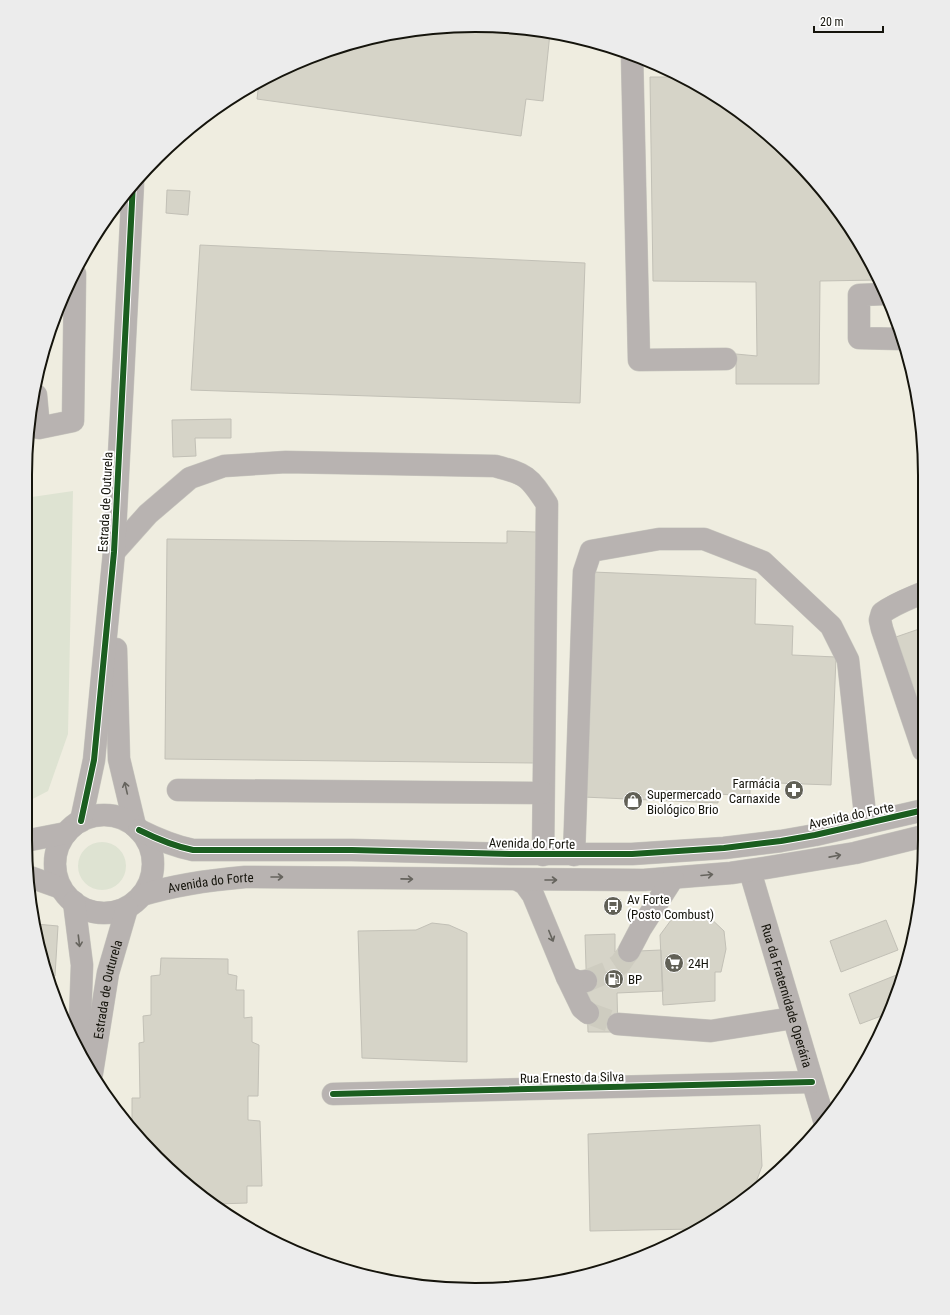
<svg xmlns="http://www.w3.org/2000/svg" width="950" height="1315" font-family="'Roboto Condensed',sans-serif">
	<rect width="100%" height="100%" fill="#efede0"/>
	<path fill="#dee3d2" d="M73,491L68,734L48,791L25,803V498Z
		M78 866a24 24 0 1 1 48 0a24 24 0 1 1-48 0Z"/>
	<path fill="#d6d4c8" stroke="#c2c0b6" d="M445,26L534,29L550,33L543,101L526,99L521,136L257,99L259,82L276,72L358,40Z
		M650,77H681L700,85L772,137L832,201L878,280L820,281L819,384H736V354L757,356L756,282L653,281Z
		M167,190L190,191L188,215L166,213Z
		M200,245L585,263L580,403L191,390Z
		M231,419V438H195L196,456L173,457L172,420Z
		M507,531L536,532L534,763L165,759L167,539L507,543Z
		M593,572L756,579L755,624L793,626L792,655L836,657L831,785L750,782V796L718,794V803L583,797Z
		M922,628L923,727L893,638Z
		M707,915L724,931L726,949L721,972H715V1001L663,1005L660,935L674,916Z
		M886,920L898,950L841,972L830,941Z
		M432,923L449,925L467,933V1062L362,1058L358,931L416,930Z
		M36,924L58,926L55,976H47L40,957Z
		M615,934V952L661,950L663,991L617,993L618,1032H588L585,935Z
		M161,958L228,959V974L237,976L236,990H244V1018L252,1017V1042L259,1045L258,1096H248V1120L260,1121L262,1186H247V1203L217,1204L178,1178L132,1125V1098H140L139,1043L144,1042L143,1016L151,1015V976L160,975Z
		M904,972L889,1013L860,1024L849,994Z
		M879,1039H878L871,1050L868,1043Z
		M760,1125L762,1166L755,1185V1191L749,1197L693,1229L590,1231L588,1134Z"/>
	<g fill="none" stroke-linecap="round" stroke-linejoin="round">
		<path stroke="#ceccc0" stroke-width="22" stroke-dasharray="22 11" stroke-linecap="butt" d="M586,981L608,972L620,964L629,951
			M588,1013L618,1024"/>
		<defs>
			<g id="minor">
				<path d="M632,54L639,360L726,359"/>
				<path d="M886,294L859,295V338L900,339"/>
				<path d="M36,395L39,428L73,421L75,274"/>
				<path d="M114,552L148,514L190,478L224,466L286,462L495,466C526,474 529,476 547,504L543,855"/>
				<path d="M922,593C908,599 894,604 882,613L880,620L882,629L923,750"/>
				<path d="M116,649L119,759L135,826"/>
				<path d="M178,790L543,793"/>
				<circle cx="104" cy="864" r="49"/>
				<path d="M81,821L94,760L114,552L133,183"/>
				<path d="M139,830C157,839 173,846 193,850H352L510,854H632L724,848L781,841L815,835L924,810"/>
				<path d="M25,841L66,833"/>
				<path d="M574,855L584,572L591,551L659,539H704L763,562L831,626L848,660L866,823"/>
				<path id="s1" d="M750,871L824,1120"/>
				<path d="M30,877L61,888"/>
				<path d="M518,880L525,884L533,895L567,977L579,982L586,981"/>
				<path id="s2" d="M142,895C175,885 210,880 245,877L644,880L731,873L765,868L855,853L924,836"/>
				<path d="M74,902L82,965L79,1049"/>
				<path d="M629,951L641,928L673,878"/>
				<path d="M567,977L582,1008L588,1013"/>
				<path d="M618,1024L711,1031L793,1018"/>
				<path id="s3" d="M92,1073L108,973L127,908"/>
				<path d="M333,1094L812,1082"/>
			</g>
		</defs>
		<use href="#minor" stroke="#cac9c0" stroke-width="23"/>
		<use href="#minor" stroke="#b8b3b1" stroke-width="22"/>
		<defs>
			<path id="cycleway" d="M81,821L94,760L114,552L133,183
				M139,830C157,839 173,846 193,850H352L510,854H632L724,848L781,841L815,835L924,810
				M333,1094L812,1082"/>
		</defs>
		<use href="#cycleway" stroke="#fff" stroke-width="8"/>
		<use href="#cycleway" stroke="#1b5e20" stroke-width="6"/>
	</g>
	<defs><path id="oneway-shaft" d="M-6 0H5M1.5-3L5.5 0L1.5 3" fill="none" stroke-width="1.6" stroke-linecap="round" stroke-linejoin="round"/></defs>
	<g stroke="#66645e">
		<use href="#oneway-shaft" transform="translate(126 788) rotate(-103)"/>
		<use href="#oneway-shaft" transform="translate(835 856) rotate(-11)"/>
		<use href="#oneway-shaft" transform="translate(707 875) rotate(-5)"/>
		<use href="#oneway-shaft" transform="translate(277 877)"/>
		<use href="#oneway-shaft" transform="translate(407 879) rotate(1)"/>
		<use href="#oneway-shaft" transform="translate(551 880)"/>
		<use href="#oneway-shaft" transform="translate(551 936) rotate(68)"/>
		<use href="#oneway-shaft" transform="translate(79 941) rotate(83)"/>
	</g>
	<defs>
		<symbol id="pharmacy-disc" viewBox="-11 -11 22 22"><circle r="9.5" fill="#616056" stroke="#fff"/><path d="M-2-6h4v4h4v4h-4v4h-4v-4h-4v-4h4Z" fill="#fff"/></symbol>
		<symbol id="shop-disc" viewBox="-11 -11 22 22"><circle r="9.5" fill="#616056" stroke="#fff"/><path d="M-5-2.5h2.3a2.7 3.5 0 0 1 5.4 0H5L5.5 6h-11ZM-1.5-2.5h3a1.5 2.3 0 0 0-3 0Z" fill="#fff"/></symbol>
		<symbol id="bus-disc" viewBox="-11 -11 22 22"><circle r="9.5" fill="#616056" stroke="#fff"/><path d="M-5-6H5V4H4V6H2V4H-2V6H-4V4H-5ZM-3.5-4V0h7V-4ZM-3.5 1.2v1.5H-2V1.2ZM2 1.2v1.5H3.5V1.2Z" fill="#fff"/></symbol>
		<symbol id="supermarket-disc" viewBox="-11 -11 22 22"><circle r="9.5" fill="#616056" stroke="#fff"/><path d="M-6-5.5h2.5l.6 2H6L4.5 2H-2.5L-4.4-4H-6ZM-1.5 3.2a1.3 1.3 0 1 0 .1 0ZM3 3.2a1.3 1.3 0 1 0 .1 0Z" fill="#fff"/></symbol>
		<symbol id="fuel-disc" viewBox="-11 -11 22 22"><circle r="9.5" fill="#616056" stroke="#fff"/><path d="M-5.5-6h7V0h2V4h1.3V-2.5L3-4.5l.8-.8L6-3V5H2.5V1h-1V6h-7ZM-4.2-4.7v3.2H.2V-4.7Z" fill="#fff"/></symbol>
	</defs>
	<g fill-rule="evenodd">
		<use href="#pharmacy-disc" x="783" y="779" width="22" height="22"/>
		<use href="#shop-disc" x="622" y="790" width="22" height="22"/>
		<use href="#bus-disc" x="602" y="895" width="22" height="22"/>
		<use href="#supermarket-disc" x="663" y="952" width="22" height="22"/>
		<use href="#fuel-disc" x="603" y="968" width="22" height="22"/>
	</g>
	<g text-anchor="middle" stroke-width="4" stroke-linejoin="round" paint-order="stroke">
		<g font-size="13" fill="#15140c" stroke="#fff">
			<text transform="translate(105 502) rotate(-87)" y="5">Estrada de Outurela</text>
			<text transform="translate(851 815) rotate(-12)" y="5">Avenida do Forte</text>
			<text transform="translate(532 843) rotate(1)" y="5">Avenida do Forte</text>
			<text dy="5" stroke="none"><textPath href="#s2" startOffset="70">Avenida do Forte</textPath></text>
			<text dy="5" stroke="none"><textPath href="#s3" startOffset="85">Estrada de Outurela</textPath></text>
			<text dy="5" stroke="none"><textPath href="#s1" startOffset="130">Rua da Fraternidade Operária</textPath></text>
			<text transform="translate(572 1077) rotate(-1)" y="5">Rua Ernesto da Silva</text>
		</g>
		<g font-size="13" fill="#15140c" stroke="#fff" text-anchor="start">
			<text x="780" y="788" text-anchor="end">Farmácia<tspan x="780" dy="15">Carnaxide</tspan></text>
			<text x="647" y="799">Supermercado<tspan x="647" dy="15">Biológico Brio</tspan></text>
			<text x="627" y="904">Av Forte<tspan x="627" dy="15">(Posto Combust)</tspan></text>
			<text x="688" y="968">24H</text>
			<text x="628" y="984">BP</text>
		</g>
	</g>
	<path d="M0 0H950V1315H0ZM475 32H475A443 443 0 0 1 918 475V840A443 443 0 0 1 475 1283H475A443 443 0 0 1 32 840V475A443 443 0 0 1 475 32Z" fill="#ececec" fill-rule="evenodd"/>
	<path fill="none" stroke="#15140c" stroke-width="2" d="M475 32H475A443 443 0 0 1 918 475V840A443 443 0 0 1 475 1283H475A443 443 0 0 1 32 840V475A443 443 0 0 1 475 32Z"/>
	<path d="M814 26v6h69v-6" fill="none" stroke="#15140c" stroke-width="2"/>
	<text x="820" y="26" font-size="12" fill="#15140c" stroke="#ffffff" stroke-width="3" paint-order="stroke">20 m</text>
</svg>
